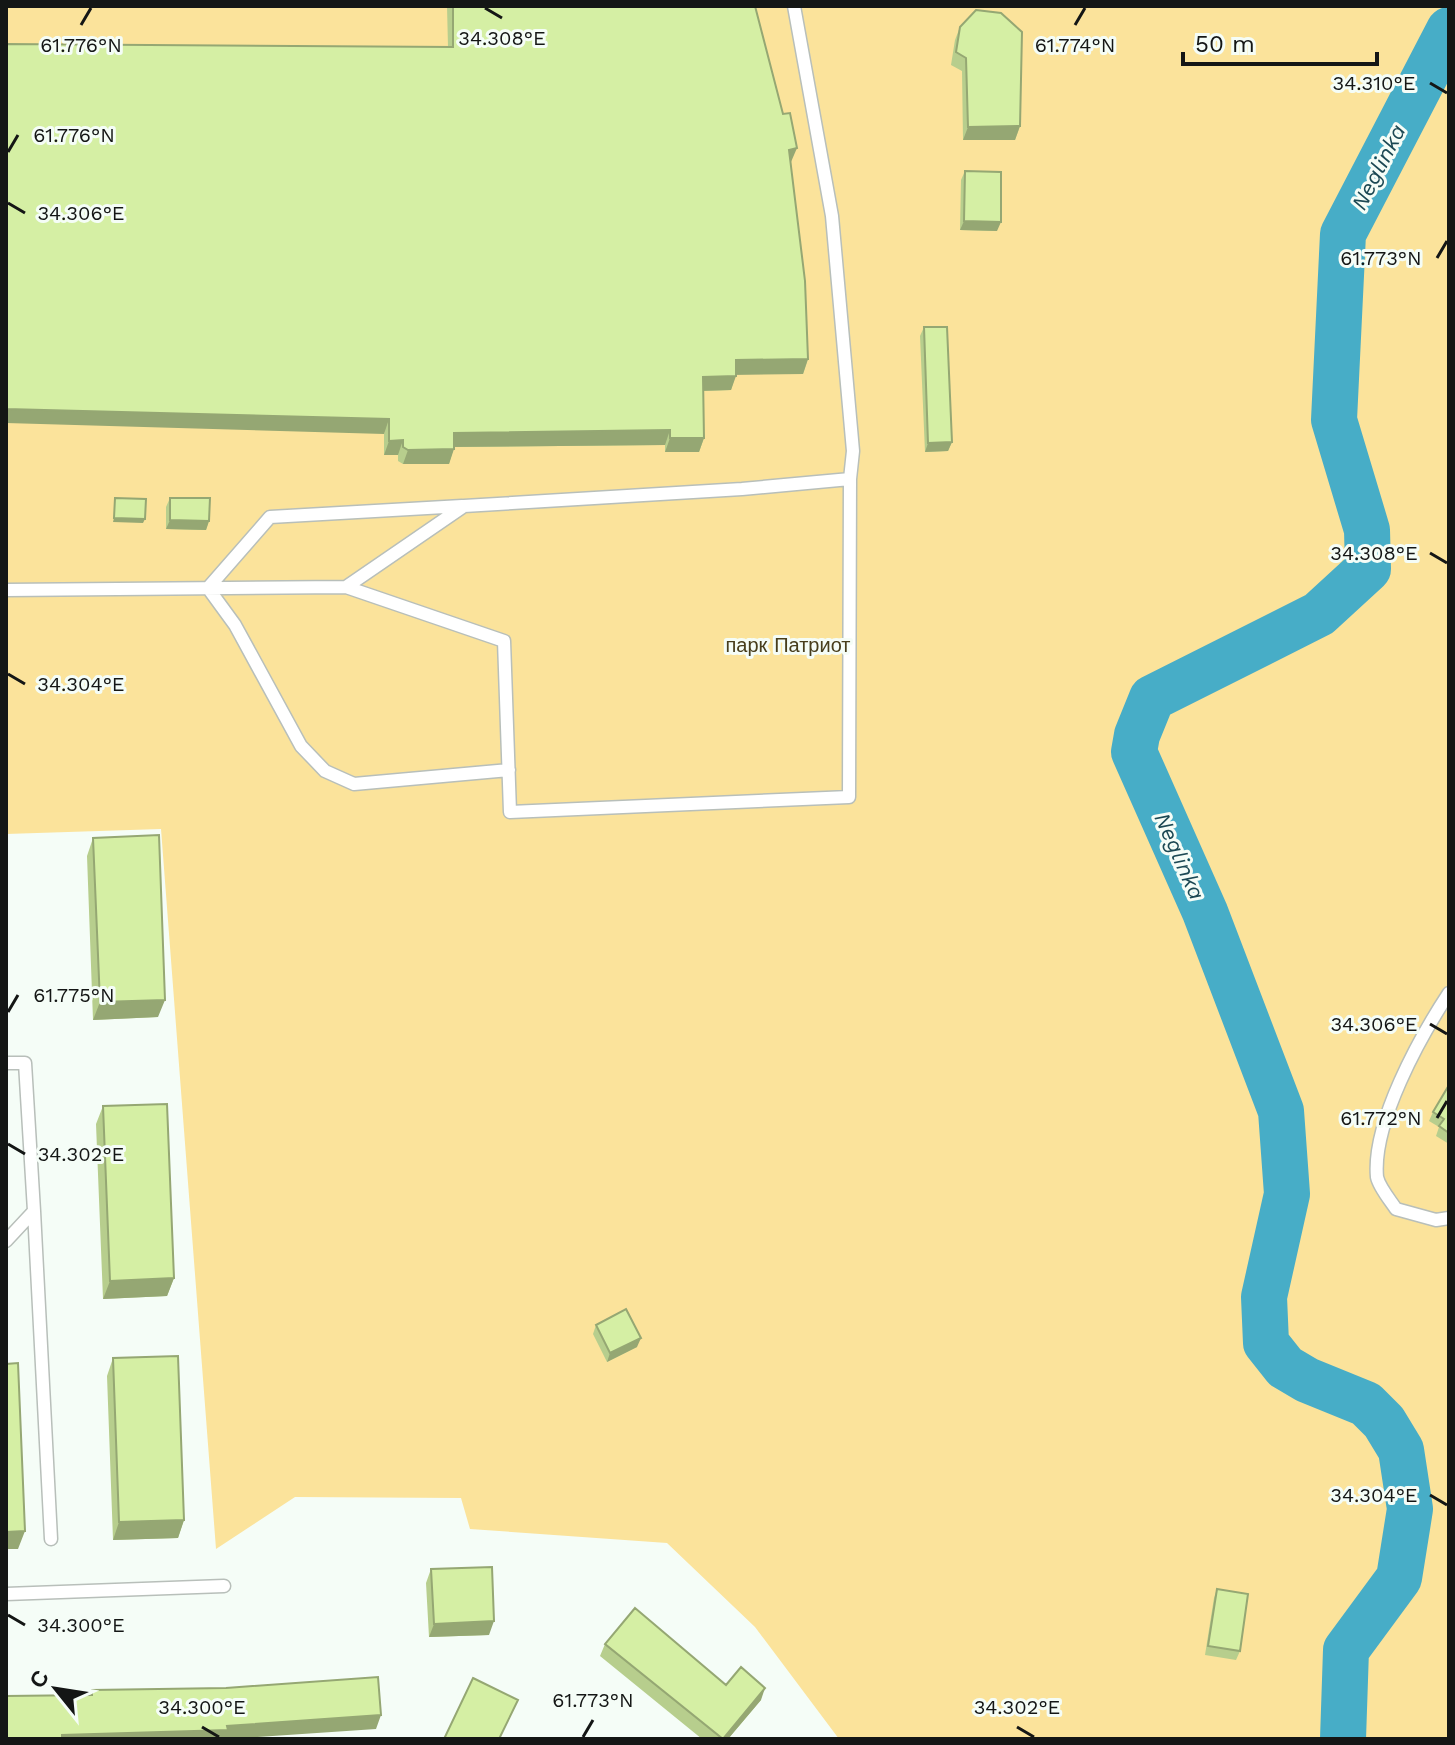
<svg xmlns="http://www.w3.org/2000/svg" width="1455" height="1745" font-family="'Work Sans',sans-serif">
	<rect width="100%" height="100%" fill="#f5fdf7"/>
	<path fill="#fbe39b" d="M6,6H1449V1739H839L755,1627L667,1543L470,1529L461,1498L295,1497L216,1549L161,829L6,834Z"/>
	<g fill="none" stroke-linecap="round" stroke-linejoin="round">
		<path stroke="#47adc7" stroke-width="46" d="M1343,1739L1346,1650L1399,1578L1410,1509L1401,1450L1384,1422L1366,1404L1307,1380L1285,1367L1266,1343L1264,1297L1287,1194L1281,1111L1205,912L1134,752L1137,735L1152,698L1319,614L1368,569L1367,530L1334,420L1343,234L1449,30"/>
		<defs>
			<path id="lane" d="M462,506L270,517L208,588L235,625L301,746L325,771L354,784L509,770
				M346,587L464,506L742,489L850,479L853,451L832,216L794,6
				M6,590L346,587L504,641L510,812L849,797L850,479
				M1449,993C1420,1037 1372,1123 1377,1177C1379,1187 1390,1200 1396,1209L1436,1220L1449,1218
				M6,1063H25L34,1211L6,1241
				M34,1211L51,1539
				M6,1594L224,1586"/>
		</defs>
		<use href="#lane" stroke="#b8bfba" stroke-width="15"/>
		<use href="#lane" stroke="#fff" stroke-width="12"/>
	</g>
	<path fill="#b7ce8d" d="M447,6H755L791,162L808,359L803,374H736L731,390L703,391L704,438L699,452H665V445L454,447L449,464H403L398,461V455H384V434L448,47Z
		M960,27L1020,126L1015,140H963L962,71L951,65L955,40Z
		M965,171L997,231L960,230L961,180Z
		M924,327L952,442L948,451L925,452L920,336Z
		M170,498L209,521L206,530L166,529V507Z
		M93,838L158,1017L93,1020L87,856Z
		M1449,1085V1144L1436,1136L1439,1127L1429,1121L1433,1112Z
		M103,1106L174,1278L167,1296L103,1299L96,1124Z
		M596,1325L637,1347L607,1362L593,1334Z
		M113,1358L184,1520L178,1538L113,1540L107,1376Z
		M431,1569L489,1635L429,1637L426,1583Z
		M1217,1589L1240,1651L1236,1660L1205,1655L1214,1598Z
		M605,1644L726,1685L761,1700L728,1739H702L600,1656Z"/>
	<path fill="#95a773" d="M1020,126L1015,140H963L968,127Z
		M797,148L791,162L784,164L789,150Z
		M964,221L1001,222L997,231L960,230Z
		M808,359L803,374L731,375L736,360Z
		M736,376L731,390L698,391L703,377Z
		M6,409L389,419L384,434L6,423Z
		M670,430L665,445L449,447L454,433Z
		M670,438H704L699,452H665Z
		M403,440L398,455H384L389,441Z
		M952,442L948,451L925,452L928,443Z
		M454,449L449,464H403L408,450Z
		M114,518L145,519L143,523L113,522Z
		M170,520L209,521L206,530L166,529Z
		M165,1000L158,1017L93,1020L100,1002Z
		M174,1278L167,1296L103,1299L110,1281Z
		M641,1338L637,1347L607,1362L610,1353Z
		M184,1520L178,1538L113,1540L119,1522Z
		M25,1531L18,1549H6V1532Z
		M494,1621L489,1635L429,1637L434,1624Z
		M765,1688L761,1700L728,1739H723Z
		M381,1715L376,1729L230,1739H61L62,1735Z"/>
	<path fill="#d5efa4" stroke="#95a773" stroke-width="2" d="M453,6H755L783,114L790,113L797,148L789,150L805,281L808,359L736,360V376L703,377L704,438H670V430L454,433V449L408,450L403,447V440L389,441V419L6,409V44L453,47Z
		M976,10L1001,13L1022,32L1020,126L968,127L966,58L956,52L960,27Z
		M965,171L1001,172V222L964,221Z
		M924,327H947L952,442L928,443Z
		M115,498L146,499L145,519L114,518Z
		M170,498H210L209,521L170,520Z
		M159,835L165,1000L100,1002L93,838Z
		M1449,1085V1133L1439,1126L1444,1119L1433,1112Z
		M167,1104L174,1278L110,1281L103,1106Z
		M626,1309L641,1338L610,1353L596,1325Z
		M178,1356L184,1520L119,1522L113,1358Z
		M18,1363L25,1531L6,1532V1364Z
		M492,1567L494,1621L434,1624L431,1569Z
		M1217,1589L1248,1594L1240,1651L1208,1646Z
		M635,1608L726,1685L741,1667L765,1688L723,1739L605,1644Z
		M378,1677L381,1715L227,1726L228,1730L62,1735V1739H6V1696L92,1695V1690L226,1688Z
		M473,1678L518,1700L499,1739H444Z"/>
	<path fill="none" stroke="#141615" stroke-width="3" d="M485,8L502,18M81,25L91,8M1075,25L1085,8M1430,83L1447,93M8,152L18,135M8,203L25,213M1437,258L1447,241M1430,553L1447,563M8,674L25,684M8,1012L18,995M1430,1024L1447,1034M1437,1118L1447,1101M8,1144L25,1154M1430,1495L1447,1505M8,1615L25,1625M202,1727L219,1737M1017,1727L1034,1737M583,1737L593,1720"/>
	<g text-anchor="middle" stroke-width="6" stroke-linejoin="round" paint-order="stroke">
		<g font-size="20" fill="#483e1c" stroke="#f5fdf7">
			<text x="788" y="652">парк Патриот</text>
		</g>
		<g font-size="22" font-style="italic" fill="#1c4954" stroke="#f5fdf7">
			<text transform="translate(1378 167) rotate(-63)" y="8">Neglinka</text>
			<text transform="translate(1180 856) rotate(66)" y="8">Neglinka</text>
		</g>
	</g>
	<g font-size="20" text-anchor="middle" fill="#141615" stroke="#f5fdf7" stroke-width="6" stroke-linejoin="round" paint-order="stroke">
		<text x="502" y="45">34.308°E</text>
		<text x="81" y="52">61.776°N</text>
		<text x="1075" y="52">61.774°N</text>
		<text x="1374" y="90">34.310°E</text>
		<text x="74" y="142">61.776°N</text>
		<text x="81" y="220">34.306°E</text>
		<text x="1381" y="265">61.773°N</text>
		<text x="1374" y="560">34.308°E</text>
		<text x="81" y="691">34.304°E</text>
		<text x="74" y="1002">61.775°N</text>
		<text x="1374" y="1031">34.306°E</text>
		<text x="1381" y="1125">61.772°N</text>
		<text x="81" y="1161">34.302°E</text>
		<text x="1374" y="1502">34.304°E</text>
		<text x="81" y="1632">34.300°E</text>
		<text x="593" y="1707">61.773°N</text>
		<text x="202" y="1714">34.300°E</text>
		<text x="1017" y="1714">34.302°E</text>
	</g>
	<rect width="1455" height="1745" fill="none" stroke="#141615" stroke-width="16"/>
	<g transform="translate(56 1689) rotate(300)" stroke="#f5fdf7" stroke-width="6" paint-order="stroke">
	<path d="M0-6L14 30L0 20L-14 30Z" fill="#141615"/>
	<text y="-12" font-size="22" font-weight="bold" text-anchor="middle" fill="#141615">С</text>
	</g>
	<path d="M1183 52v12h194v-12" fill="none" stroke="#141615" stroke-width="4"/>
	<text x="1195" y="52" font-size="24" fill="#141615" stroke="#f5fdf7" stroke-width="6" paint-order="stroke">50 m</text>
</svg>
